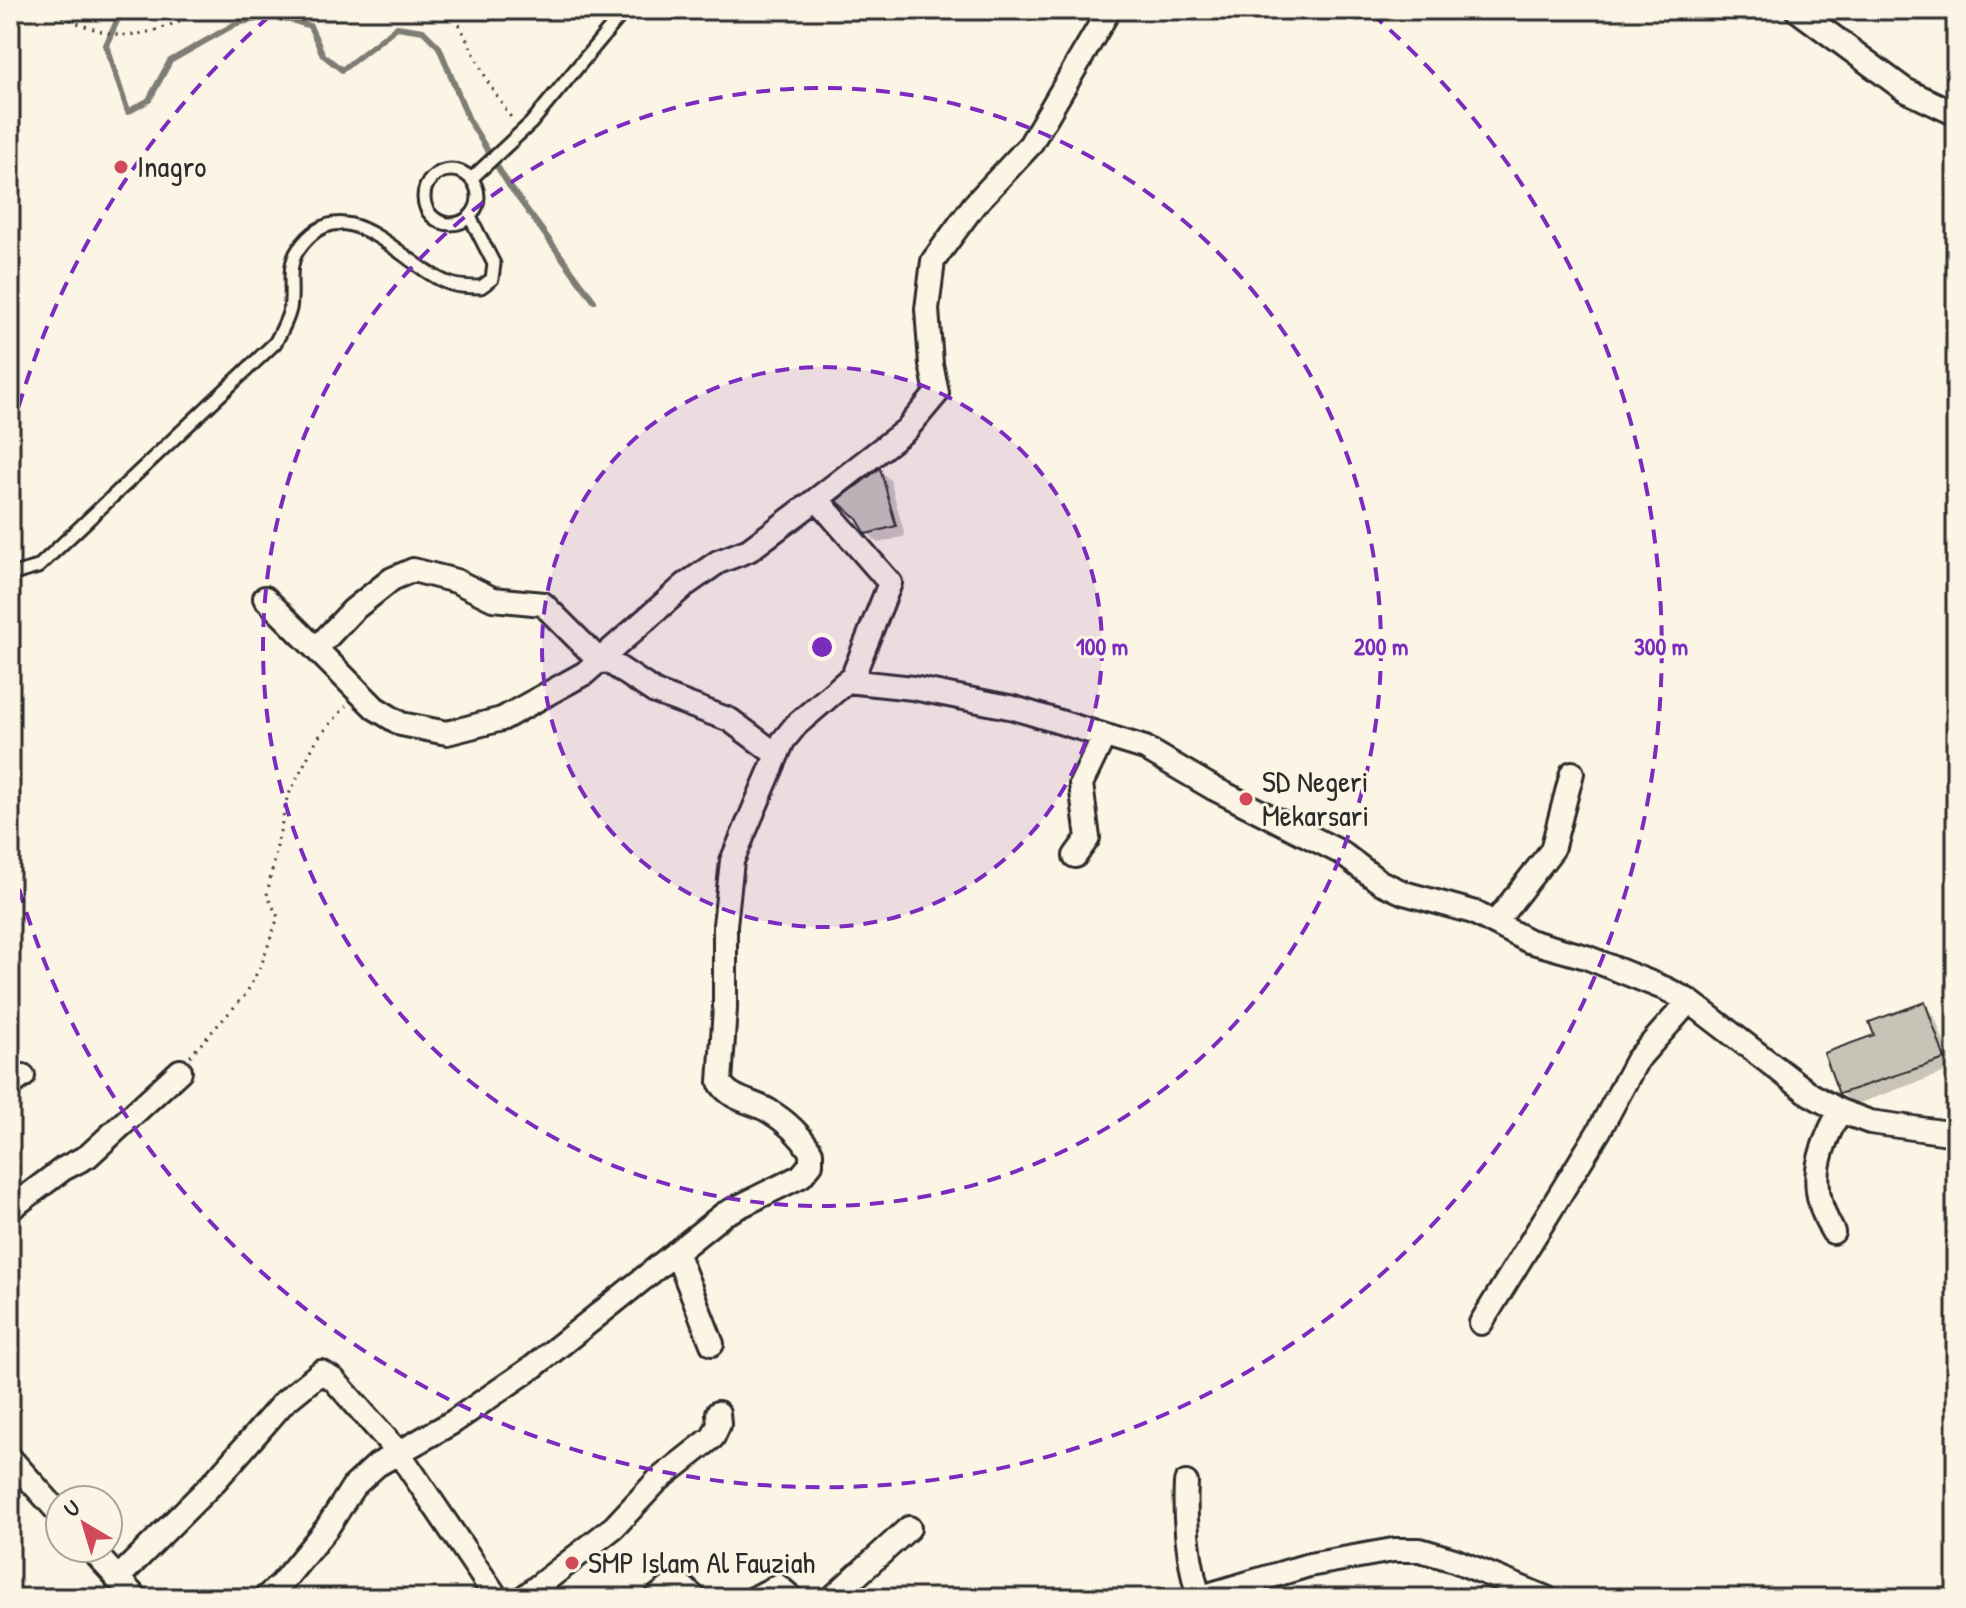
<svg xmlns="http://www.w3.org/2000/svg" width="1966" height="1608" font-family="'Patrick Hand',sans-serif">
	<rect width="100%" height="100%" fill="#fcf5e5"/>
	<filter id="ink" filterUnits="userSpaceOnUse"><feTurbulence type="fractalNoise" baseFrequency=".0125" numOctaves="2"/><feDisplacementMap in="SourceGraphic" scale="16" xChannelSelector="R" yChannelSelector="G"/><feConvolveMatrix kernelMatrix="1 2 1 2 8 2 1 2 1" color-interpolation-filters="sRGB"/></filter>
	<g filter="url(#ink)">
		<path fill="#0003" d="M880,470L890,480L905,536L878,543L868,533Z
			M1924,1005L1934,1015L1954,1069L1854,1105L1844,1095L1827,1054L1876,1036Z"/>
		<g fill="none" stroke-linecap="round" stroke-linejoin="round">
			<path stroke="#7d7b74" stroke-width="6" d="M122,10L106,45L128,112L149,100L170,61L237,23L275,15L310,26L323,55L342,70L397,27L423,31L439,47L469,120L508,184L594,301"/>
		</g>
		<path fill="#c8c3b7" stroke="#2b2b2b" stroke-width="2" d="M880,468L896,526L866,534L857,519L837,501Z
			M1925,1002L1945,1059L1839,1094L1824,1053L1874,1035L1869,1022Z"/>
		<g fill="none" stroke-linecap="round" stroke-linejoin="round">
			<defs>
				<path id="service" d="M424 197a27 27 0 1 1 54 0a27 27 0 1 1-54 0Z
					M472,178L531,123L625,10
					M10,575L38,567L275,343C281,332 287,322 290,309C294,289 286,268 298,250C346,180 404,269 451,284C460,287 471,287 481,287L492,279L494,264L470,217"/>
				<path id="minor" d="M1797,10L1905,90L1956,114
					M265,598L375,708L401,724L447,733L502,719L585,673L685,585L718,562L749,550L817,499
					M316,649L353,610L392,579L413,570L456,581L493,599L543,604L601,662
					M605,659L655,692L730,720L777,755
					M851,681L890,583L817,499L906,430L937,393L931,364L927,309L933,261L974,205L1030,145L1109,10
					M1075,856L1088,838L1081,784L1104,736
					M1495,923L1552,850L1572,773
					M10,1085L23,1076
					M10,1209L63,1169L88,1156L180,1071
					M1833,1232C1807,1188 1816,1154 1840,1111
					M676,1252L712,1344
					M1481,1323L1599,1131L1637,1060L1689,1001
					M10,1458L60,1514
					M1186,1483C1184,1523 1188,1559 1199,1598
					M90,1548L136,1598
					M117,1579L215,1481L283,1403L321,1372L334,1380L399,1453L497,1598
					M265,1598L281,1584L327,1528L353,1487L377,1465L453,1422L533,1367L724,1214L801,1176L811,1164V1152C801,1136 786,1121 769,1111C752,1101 730,1100 720,1082L725,1008V925L732,861L783,741L796,725L847,681L913,688L1014,708L1145,748L1213,788L1340,852L1380,882L1404,893L1473,912L1529,941L1586,957L1666,989L1689,1001L1810,1094L1840,1111L1870,1122L1956,1134
					M523,1598L614,1527L657,1481L713,1437L719,1424L718,1413
					M656,1598L677,1582L695,1598
					M755,1598L778,1586L792,1598
					M832,1598L909,1528
					M1198,1598L1309,1565L1393,1550H1420L1454,1560L1546,1598"/>
			</defs>
			<use href="#service" stroke="#2b2b2b" stroke-width="17"/>
			<use href="#minor" stroke="#2b2b2b" stroke-width="28"/>
			<path stroke="#2b2b2b" stroke-width="3" stroke-dasharray="2 6" stroke-linecap="butt" d="M48,10C121,44 133,42 206,10
				M326,10H361
				M452,10L489,84L514,122
				M10,13L38,10
				M190,1056L246,994L262,963L278,917L267,895L287,798L317,739L346,706"/>
			<use href="#service" stroke="#fcf5e5" stroke-width="11"/>
			<use href="#minor" stroke="#fcf5e5" stroke-width="22"/>
		</g>
	</g>
	<circle cx="822" cy="647" r="280" fill="#7b2cbf" fill-opacity=".12"/>
	<g fill="none" stroke="#7b2cbf" stroke-width="4" stroke-dasharray="14 10">
		<circle cx="822" cy="647" r="280"/>
		<circle cx="822" cy="647" r="559"/>
		<path d="M12 430A839 839 0 0 1 272 14M1372 14A839 839 0 1 1 12 864"/>
	</g>
	<g fill="#d1495b" stroke="#fcf5e5" stroke-width="3">
		<circle cx="121" cy="167" r="8"/>
		<circle cx="1246" cy="799" r="8"/>
		<circle cx="572" cy="1563" r="8"/>
	</g>
	<g text-anchor="middle" stroke-width="6" stroke-linejoin="round" paint-order="stroke">
		<g font-size="30" fill="#2b2b2b" stroke="#fcf5e5" text-anchor="start">
			<text x="137" y="177">Inagro</text>
			<text x="1262" y="792">SD Negeri<tspan x="1262" dy="34">Mekarsari</tspan></text>
			<text x="588" y="1573">SMP Islam Al Fauziah</text>
		</g>
	</g>
	<circle cx="822" cy="647" r="12" fill="#7b2cbf" stroke="#fcf5e5" stroke-width="4"/>
	<g font-size="24" text-anchor="middle" font-weight="bold" fill="#7b2cbf" stroke="#fcf5e5" stroke-width="6" stroke-linejoin="round" paint-order="stroke">
		<text x="1102" y="655">100 m</text>
		<text x="1381" y="655">200 m</text>
		<text x="1661" y="655">300 m</text>
	</g>
	<rect width="1966" height="1608" fill="none" stroke="#fcf5e5" stroke-width="40"/>
	<rect x="20" y="20" width="1926" height="1568" fill="none" stroke="#2b2b2b" stroke-width="3" filter="url(#ink)"/>
	<g transform="translate(84 1524) rotate(322)"><circle r="38" fill="#fcf5e5" stroke="#a8a49b" stroke-width="2"/>
	<path d="M0-6L14 30L0 20L-14 30Z" fill="#d1495b"/>
	<text y="-12" font-size="22" font-weight="bold" text-anchor="middle" fill="#2b2b2b">U</text>
	</g>
</svg>
